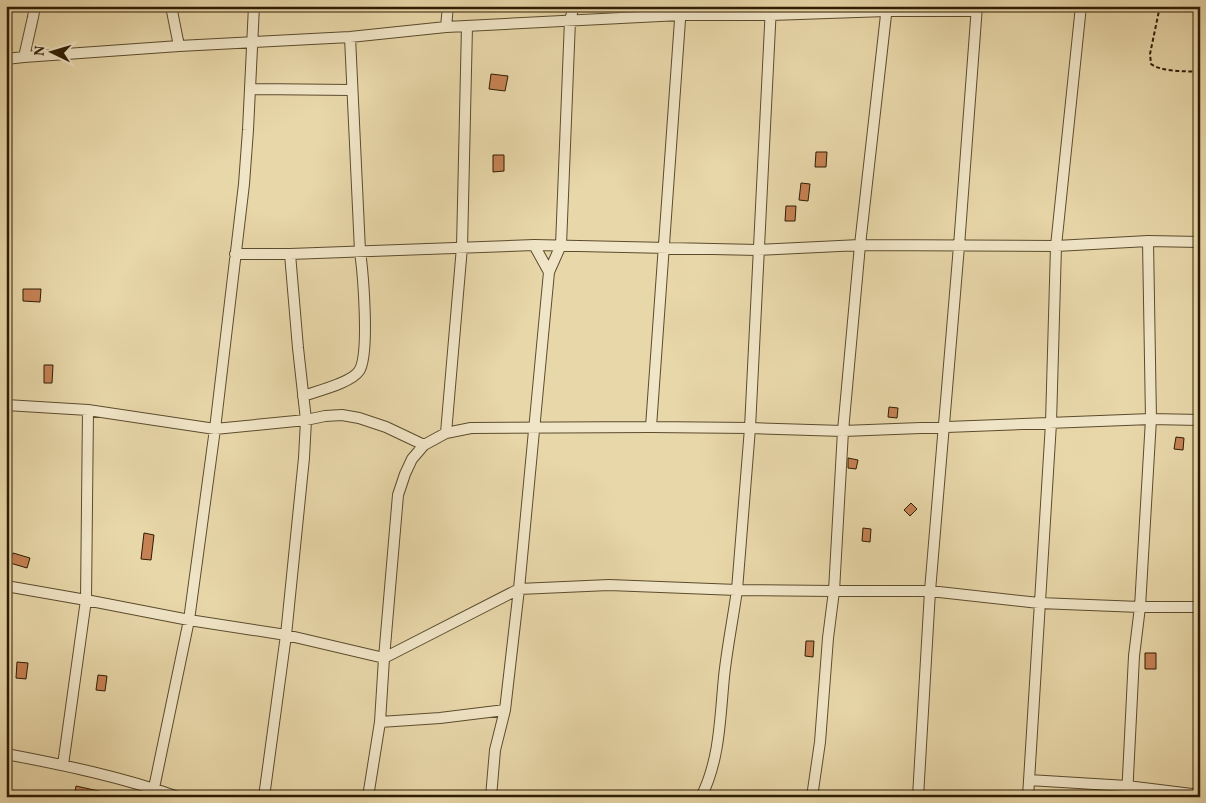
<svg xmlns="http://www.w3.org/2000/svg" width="1206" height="803" font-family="Vollkorn,serif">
	<rect width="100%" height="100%" fill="#e8d7a9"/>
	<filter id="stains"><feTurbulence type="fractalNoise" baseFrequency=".004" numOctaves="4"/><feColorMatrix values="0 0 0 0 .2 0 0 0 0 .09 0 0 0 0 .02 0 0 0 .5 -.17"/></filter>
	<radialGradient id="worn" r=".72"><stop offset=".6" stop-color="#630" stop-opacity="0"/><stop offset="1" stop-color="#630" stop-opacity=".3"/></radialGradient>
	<path fill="#c68254" stroke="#2e1d04" d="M491,74L508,76L505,91L489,89Z
		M816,152H827L826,167H815Z
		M493,155H504V171L493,172Z
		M801,183L810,184L808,201L799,200Z
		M786,206H796L795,221H785Z
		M23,289H41L40,302L23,301Z
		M44,365H53L52,383H44Z
		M889,407L898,408L897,418L888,417Z
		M1176,437L1184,438L1183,450L1174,449Z
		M848,458L858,460L856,469L848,468Z
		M911,503L917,509L910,516L904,510Z
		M863,528L871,529L870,542L862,541Z
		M144,533L154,535L151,560L141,559Z
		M13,553L30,558L27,568L10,563Z
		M806,641H814L813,657L805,656Z
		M1145,653H1156V669H1145Z
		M17,662L28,663L26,679L16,678Z
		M98,675L107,676L105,691L96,690Z
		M76,786L108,793V797H74Z"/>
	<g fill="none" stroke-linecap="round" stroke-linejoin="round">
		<defs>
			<path id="street" d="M171,6L179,46
				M574,6L570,20L561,245L549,272L519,589L609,585L737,590L750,428L771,6
				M446,27L448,6
				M24,57L33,17L35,6
				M6,59L24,57L179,46L350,37L446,27L680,15H771L886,11H976
				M250,89L352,90
				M534,245L549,272
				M235,254H290L534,245L758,250L860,245L1056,246L1148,241L1200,242
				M303,396C317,391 351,383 359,371C370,355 363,273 360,251L350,37
				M6,405L88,410L215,429L306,420L325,416L342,415L359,418L386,427L424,445
				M88,410L86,600L189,620L286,635L384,658L380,722L368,797
				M651,427L681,6
				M446,433L462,247L467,26
				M6,586L86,600L63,765
				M384,658L398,495L405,474L412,459L424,445L446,433L471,428L651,427L750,428L843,431L1151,419L1200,420
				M384,658L519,589L505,710L495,750L491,797
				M380,722L440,718L505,710
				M6,754C64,765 122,777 178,797
				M1029,780L1127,786L1200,795
				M154,788L189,620L215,429L244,184L248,130L254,6
				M264,797L286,635L304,458L306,420L298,348L290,254
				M701,797C720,760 720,717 724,677C727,648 733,619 737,590L834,591H930L1039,603L1140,607H1200
				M812,797L820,742L828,638L834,591L843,431L860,245L887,6
				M918,797L930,591L959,246L977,6
				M1028,797L1051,423L1056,246L1081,6
				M1127,797L1134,656L1140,607L1151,419L1148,241"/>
		</defs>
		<use href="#street" stroke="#5c4c2d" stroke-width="12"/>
		<path stroke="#2e1d04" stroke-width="2" stroke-dasharray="4 2.5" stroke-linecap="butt" d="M1160,6L1150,54L1151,64C1162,72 1186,71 1200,72"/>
		<use href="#street" stroke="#f0e5c7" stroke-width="10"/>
	</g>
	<rect width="1206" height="803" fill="none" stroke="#e8d7a9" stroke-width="25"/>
	<rect x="8" y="8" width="1191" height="788" fill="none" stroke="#2e1d04" stroke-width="2.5"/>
	<rect x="12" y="12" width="1181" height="778" fill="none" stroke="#2e1d04"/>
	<g transform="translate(52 52) rotate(275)" stroke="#f0e5c7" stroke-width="4" paint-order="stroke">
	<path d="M0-4L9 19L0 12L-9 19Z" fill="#2e1d04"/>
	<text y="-8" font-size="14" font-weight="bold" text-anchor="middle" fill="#2e1d04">N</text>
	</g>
	<rect width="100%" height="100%" filter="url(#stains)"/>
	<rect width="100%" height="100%" fill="url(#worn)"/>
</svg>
